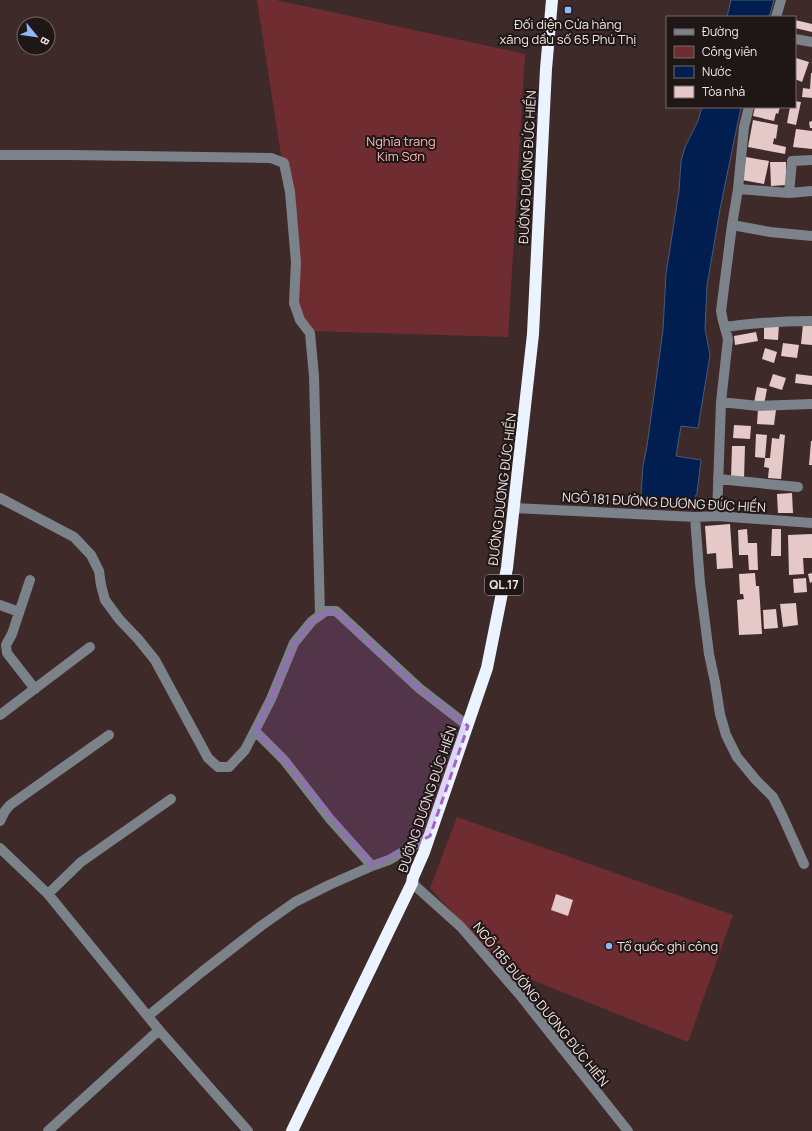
<svg xmlns="http://www.w3.org/2000/svg" width="812" height="1131" font-family="Manrope,sans-serif">
	<rect width="100%" height="100%" fill="#3f2a2a"/>
	<path fill="#702d31" d="M257,0H276L525,54L508,337L311,331L294,303L297,258Z
		M457,817L733,915L688,1042L504,969L430,888Z"/>
	<path fill="#001e4f" stroke="#495a7c" d="M731,0H774L769,17H727Z
		M702,107H741L720,209L707,286L705,329L710,355L698,428L681,426L676,456L701,460L697,493L693,501L681,504L647,501L642,499L641,494L643,466L647,446L663,330L666,274L679,191L681,161L685,147L698,121Z"/>
	<path fill="#e4c9c8" d="M795,20L812,24V32L795,28Z
		M796,58L809,62L802,82L795,79Z
		M811,73H812V98L802,97L803,88L810,89Z
		M795,101L801,102L796,125L787,123L790,107H795Z
		M755,107H780L778,114L776,113L774,121L753,116Z
		M753,120L778,125L776,139L774,138L773,144L786,147L785,154L748,147Z
		M812,121V128H810L809,122Z
		M796,129L812,131V149L793,147Z
		M746,157L769,161L764,184L742,180Z
		M770,162H786V185L771,186Z
		M764,324H779L778,340L764,339Z
		M803,324L812,325V345L801,344Z
		M756,332L758,341L735,345L734,336Z
		M783,343L799,345L797,358L781,356Z
		M765,348L777,352L774,363L762,359Z
		M773,374L786,378L782,390L769,386Z
		M796,374L812,376V385L795,383Z
		M757,387L767,389L764,405L754,403Z
		M758,409L776,410L774,425L757,424Z
		M734,425L751,426L750,439L733,438Z
		M756,434L767,435L765,458H770L772,438L779,439L780,434L785,435L781,479L768,478L769,468L764,467L765,458L755,457Z
		M811,441H812V465H809Z
		M732,446H745L744,479L731,478Z
		M792,493L793,513H778L777,494Z
		M730,524L733,568L717,569L716,553L707,554L705,526Z
		M747,529L748,543H757L758,570H749L748,555H739L738,530Z
		M772,529H781V556H771Z
		M812,534V558H803L804,574L789,575L788,535Z
		M755,573L756,586H759L762,634L739,635L737,600L744,599L743,594H740L739,574Z
		M812,573V582L810,583L808,574Z
		M806,578L807,592L794,593L793,579Z
		M796,603L798,625L783,627L780,604Z
		M776,609L778,628L764,629L763,610Z
		M556,894L573,900L568,916L551,910Z"/>
	<g fill="none" stroke-linecap="round" stroke-linejoin="round">
		<path stroke="#7c828a" stroke-width="10" d="M776,17L781,0
			M795,39L812,42
			M0,155H70L271,158L284,163L290,192L296,262L294,303L300,320L310,333L314,376L320,615
			M738,189L789,193L812,191
			M789,193L792,161L812,160
			M732,225L770,232L812,236
			M725,327C754,323 783,321 812,321
			M721,402L758,406L812,404
			M718,479L798,487
			M0,498L74,537L91,555L99,571L101,585L105,600L119,619L138,639L155,660L208,758L218,767H229L245,750L271,699L294,643L312,621L326,611H336L419,688L468,726
			M514,508L695,517L717,516L812,523
			M717,516L721,402L728,339L723,321L721,311L732,225L738,189L744,127L749,107
			M695,517L700,583L709,654L715,682L720,714L726,735L737,757L756,780L773,797L782,815L804,864
			M30,580L12,634L6,645L7,653L35,689
			M0,605L19,612
			M0,715L90,647
			M255,731L284,760L330,819L372,866
			M0,821L5,811L10,805L109,735
			M0,848L48,894L159,1030L248,1131
			M412,883L461,927L519,994L628,1131
			M48,894L81,862L171,799
			M148,1016L203,971L261,926L295,902L329,885L372,866L389,860L430,836
			M48,1131L159,1030"/>
		<path stroke="#eaf3ff" stroke-width="12" d="M292,1131L412,883L413,877L424,852L487,668L507,568L533,334L546,69L552,0"/>
	</g>
	<path fill="#9f64ca" fill-opacity="0.2" stroke="#9f64ca" stroke-width="3" stroke-dasharray="8 5" stroke-linejoin="round" d="M326,611H336L419,688L468,726L430,836L372,866L284,760L255,731L294,643L312,621Z"/>
	<g fill="#8db9fc" stroke="#1f1616" stroke-width="1.5">
		<rect x="564" y="6" width="8" height="8" rx="2"/>
		<circle cx="609" cy="946" r="4"/>
	</g>
	<g text-anchor="middle" stroke-width="4" stroke-linejoin="round" paint-order="stroke">
		<rect fill="#1f1616" stroke="#b4a7a7" stroke-width="1" x="485" y="575" width="38" height="20" rx="3"/>
		<g font-size="12" font-weight="bold" fill="#f4e5e5">
			<text x="504" y="589">QL.17</text>
		</g>
		<g font-size="13" fill="#f4e5e5" stroke="#1f1616">
			<text x="568" y="29">Đối diện Cửa hàng<tspan x="568" dy="15">xăng dầu số 65 Phú Thị</tspan></text>
			<text x="617" y="951" text-anchor="start">Tổ quốc ghi công</text>
		</g>
		<g font-size="13" fill="#fbb9b9" stroke="#1f1616">
			<text x="401" y="146">Nghĩa trang<tspan x="401" dy="15">Kim Sơn</tspan></text>
		</g>
		<g font-size="13" fill="#f4e5e5" stroke="#1f1616">
			<text transform="translate(527 167) rotate(-87)" y="5">ĐƯỜNG DƯƠNG ĐỨC HIỀN</text>
			<text transform="translate(502 489) rotate(-83)" y="5">ĐƯỜNG DƯƠNG ĐỨC HIỀN</text>
			<text transform="translate(664 502) rotate(3)" y="5">NGÕ 181 ĐƯỜNG DƯƠNG ĐỨC HIỀN</text>
			<text transform="translate(427 799) rotate(-71)" y="5">ĐƯỜNG DƯƠNG ĐỨC HIỀN</text>
			<text transform="translate(541 1004) rotate(51)" y="5">NGÕ 185 ĐƯỜNG DƯƠNG ĐỨC HIỀN</text>
		</g>
	</g>
	<rect x="666" y="16" width="130" height="92" fill="#1f1616" stroke="#746969"/>
	<rect x="674" y="29" width="20" height="6" fill="#7c828a" stroke="#746969"/>
	<text x="702" y="36" font-size="12" fill="#f4e5e5">Đường</text>
	<rect x="674" y="46" width="20" height="12" fill="#702d31" stroke="#746969"/>
	<text x="702" y="56" font-size="12" fill="#f4e5e5">Công viên</text>
	<rect x="674" y="66" width="20" height="12" fill="#001e4f" stroke="#746969"/>
	<text x="702" y="76" font-size="12" fill="#f4e5e5">Nước</text>
	<rect x="674" y="86" width="20" height="12" fill="#e4c9c8" stroke="#746969"/>
	<text x="702" y="96" font-size="12" fill="#f4e5e5">Tòa nhà</text>
	<g transform="translate(36 36) rotate(119)"><circle r="19" fill="#1f1616" stroke="#746969"/>
	<path d="M0-3L7 15L0 10L-7 15Z" fill="#8db9fc"/>
	<text y="-6" font-size="11" font-weight="bold" text-anchor="middle" fill="#f4e5e5">B</text>
	</g>
</svg>
